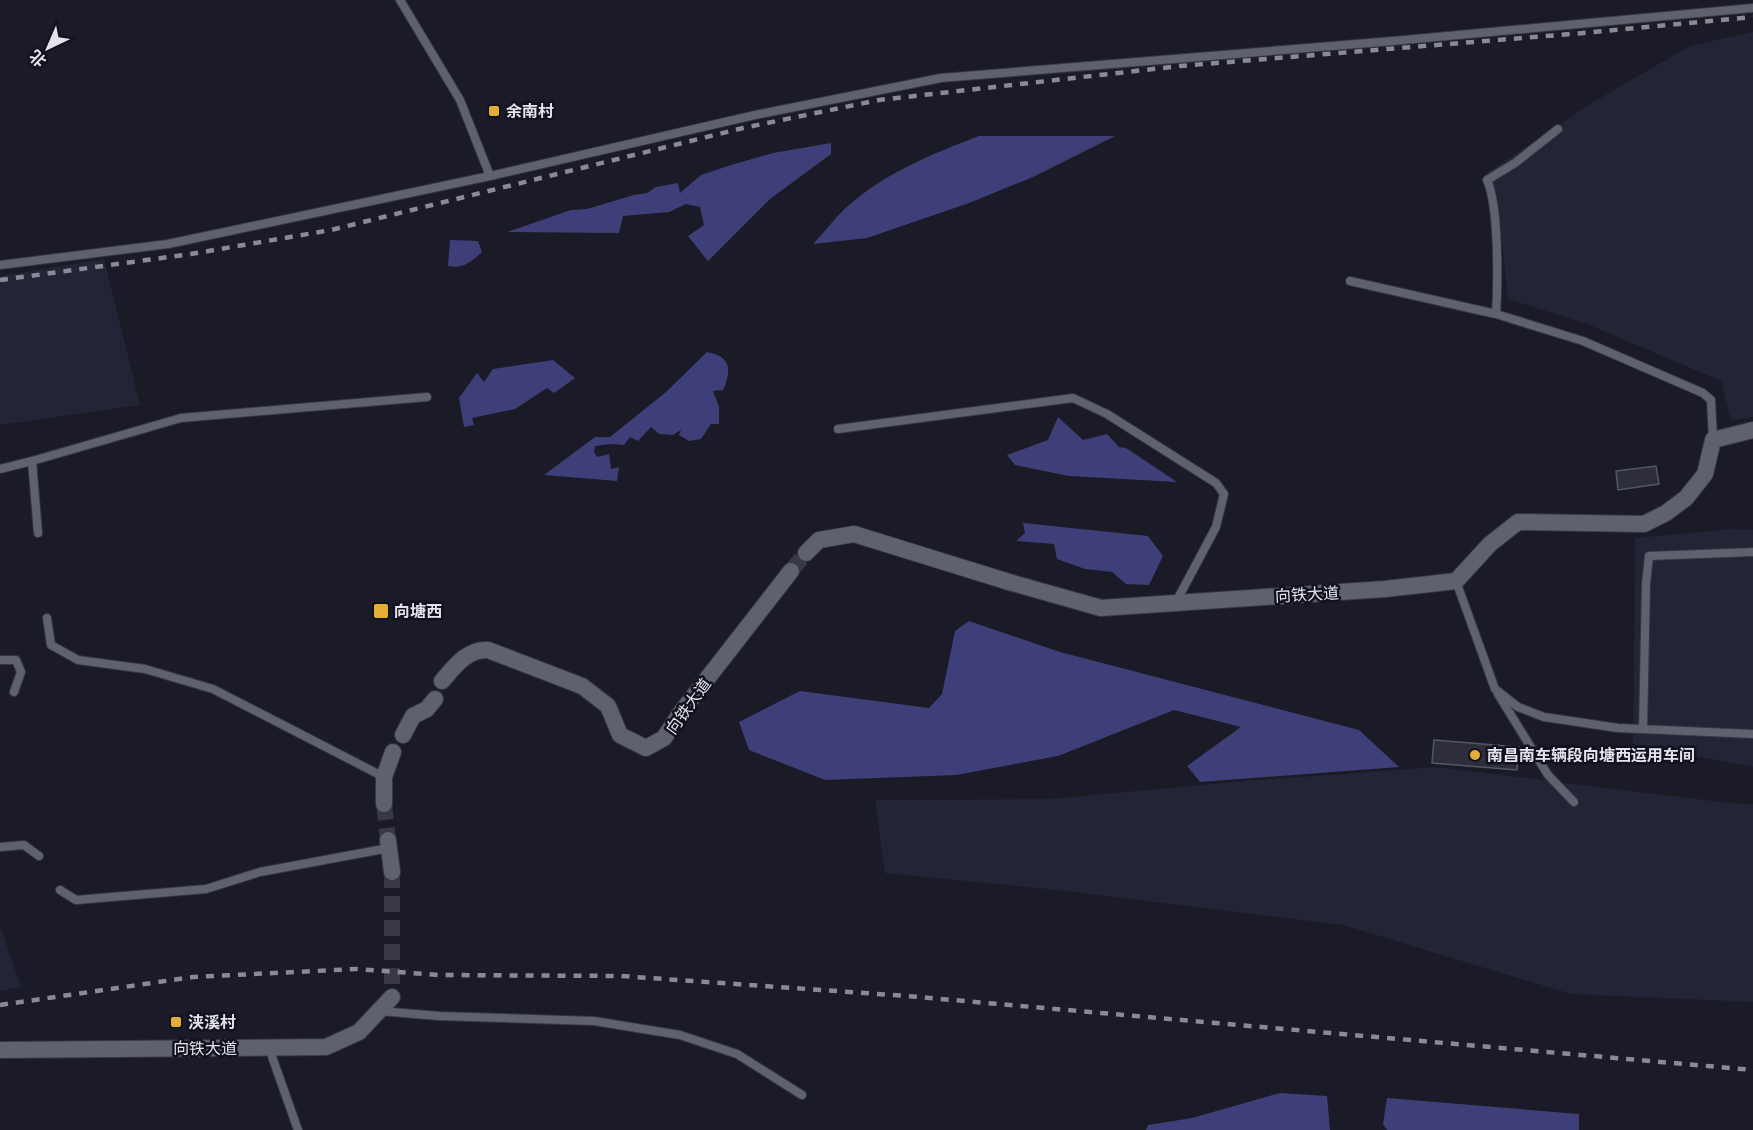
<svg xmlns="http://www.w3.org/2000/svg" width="1753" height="1130" font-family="Lato,'Noto Sans SC',sans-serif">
	<rect width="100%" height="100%" fill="#1a1b27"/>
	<path fill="#232435" d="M1753,32V417L1731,420L1721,381L1587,324L1508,299L1497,193L1488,172L1593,102L1690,46Z
		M104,259L140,405L0,425V276Z
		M1732,529L1753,530V767L1633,744L1635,538Z
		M1436,767L1729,803L1753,804V1002L1571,994L1343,925L1048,889L885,873L875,800L1050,799L1245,781Z
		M0,931H2L21,987L0,991Z"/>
	<path fill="#3e3f78" d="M979,136H1115L1033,177L969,203L867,238L813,244C825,232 835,217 848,206C885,173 932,154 979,136Z
		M831,143V154L770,199L708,261L688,236L704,225L700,207L686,204L669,212L623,216L619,233L507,232L571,210L587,209L634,195L647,193L656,187L678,183L680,193L701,175L731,165L773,153Z
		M450,240L478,241L482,252C471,262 463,269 448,266Z
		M707,352C731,356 732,370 723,390L713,391L719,407V424H711L701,439L689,441L679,435L681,430L673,435L659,434L651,427L638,441L630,437L624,445L610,444L595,446L594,452L597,457L609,454L611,469L619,467L617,481L544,475L595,437H610L666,392Z
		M553,360L575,378L554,393L547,388L515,409L472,418L474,425L464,427L459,398L477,373L484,382L493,369Z
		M1058,417L1083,440L1107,434L1119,447L1126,448L1177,482L1069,476L1015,465L1007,455L1048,440Z
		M1023,523L1148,536L1163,556L1149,585L1126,584L1112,572L1085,569L1057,559L1054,544L1016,541L1025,533Z
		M969,621L1060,652L1359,730L1399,767L1200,782L1187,766L1241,727L1174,710L1058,756L956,775L825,780L749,750L739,722L800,691L929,708L942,694L955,631Z
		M1280,1093L1327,1096L1330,1130H1146L1148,1125L1192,1118Z
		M1387,1098L1579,1114V1130H1387L1383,1124Z"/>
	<path fill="#2d2e3a" stroke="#555664" stroke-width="1.5" d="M1656,466L1659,484L1618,490L1616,471Z
		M1434,740L1519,747L1517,770L1432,763Z"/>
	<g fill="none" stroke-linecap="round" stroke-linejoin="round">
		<path stroke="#383945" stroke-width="16" stroke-dasharray="16 8" stroke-linecap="butt" d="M791,571L806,553
			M384,804L388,840
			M392,872V997"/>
		<defs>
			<path id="service" d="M400,0L460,100L490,176
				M1558,129L1515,163L1487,180C1499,206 1498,284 1496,314L1583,341L1703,393L1711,400L1713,440
				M0,265L168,244L490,176L755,115L941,78L1393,41L1753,8
				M1350,281L1496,314
				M838,429L1073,398L1107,414L1216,483L1224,494L1216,527L1176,602
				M32,461L38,533
				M0,469L32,461L181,418L427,397
				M1456,581L1495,689L1518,707L1544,717L1618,728L1753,734
				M47,618L51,645L78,660L145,669L213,689L384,777
				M0,660H16L21,672L14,692
				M1498,694L1548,775L1574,802
				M1643,729L1646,584L1649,556L1753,552
				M0,847L24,845L39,856
				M60,890L76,900L206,889L260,872L389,848
				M379,1011L439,1016L594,1021L680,1035L737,1054L802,1095
				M269,1048L298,1130"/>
			<path id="minor" d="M806,553L819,540L854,534L1009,582L1101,608L1385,589L1456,581L1490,544L1518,522L1644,524L1666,513L1686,498L1705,474L1713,440L1753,430
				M442,681C455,666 467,649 488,650L582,686L608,706L620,735L646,748L664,738L682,711L791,571
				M403,735L413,716L427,709L435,699
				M384,804V777L393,752
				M388,840L392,872
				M0,1050L326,1047L359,1032L392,997"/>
		</defs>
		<use href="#service" stroke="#363740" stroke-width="10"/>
		<use href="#minor" stroke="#363740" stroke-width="18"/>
		<use href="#service" stroke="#60616f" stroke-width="8"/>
		<use href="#minor" stroke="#60616f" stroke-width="16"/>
		<path stroke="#898a94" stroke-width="4.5" stroke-dasharray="8 8" stroke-linecap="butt" d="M0,280L191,254L331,230L743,128L879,100L1180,66L1583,33L1753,17
			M0,1005L193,977L356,969L439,975L621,976L907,996L1753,1070"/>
	</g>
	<g fill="#e2af34" stroke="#11121d" stroke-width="2">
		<rect x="488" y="105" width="12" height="12" rx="3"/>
		<rect x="373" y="603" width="16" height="16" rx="3"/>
		<circle cx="1475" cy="755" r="6"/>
		<rect x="170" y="1016" width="12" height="12" rx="3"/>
	</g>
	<g text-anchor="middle" stroke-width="5" stroke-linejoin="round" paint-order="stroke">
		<g font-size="16" font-weight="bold" fill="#e2e3ec" stroke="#11121d" text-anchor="start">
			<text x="506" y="117">余南村</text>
			<text x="394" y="617">向塘西</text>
			<text x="1487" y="761">南昌南车辆段向塘西运用车间</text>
			<text x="188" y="1028">浃溪村</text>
		</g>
		<g font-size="16" fill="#e2e3ec" stroke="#11121d">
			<text transform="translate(1307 594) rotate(-3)" y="6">向铁大道</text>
			<text transform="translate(688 706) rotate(-54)" y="6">向铁大道</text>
			<text x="205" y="1054">向铁大道</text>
		</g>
	</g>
	<g transform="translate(48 48) rotate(224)" stroke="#11121d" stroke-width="4.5" paint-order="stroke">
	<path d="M0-4.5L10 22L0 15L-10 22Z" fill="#e2e3ec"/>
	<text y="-9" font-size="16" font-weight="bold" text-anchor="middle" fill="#e2e3ec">北</text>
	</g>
</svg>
